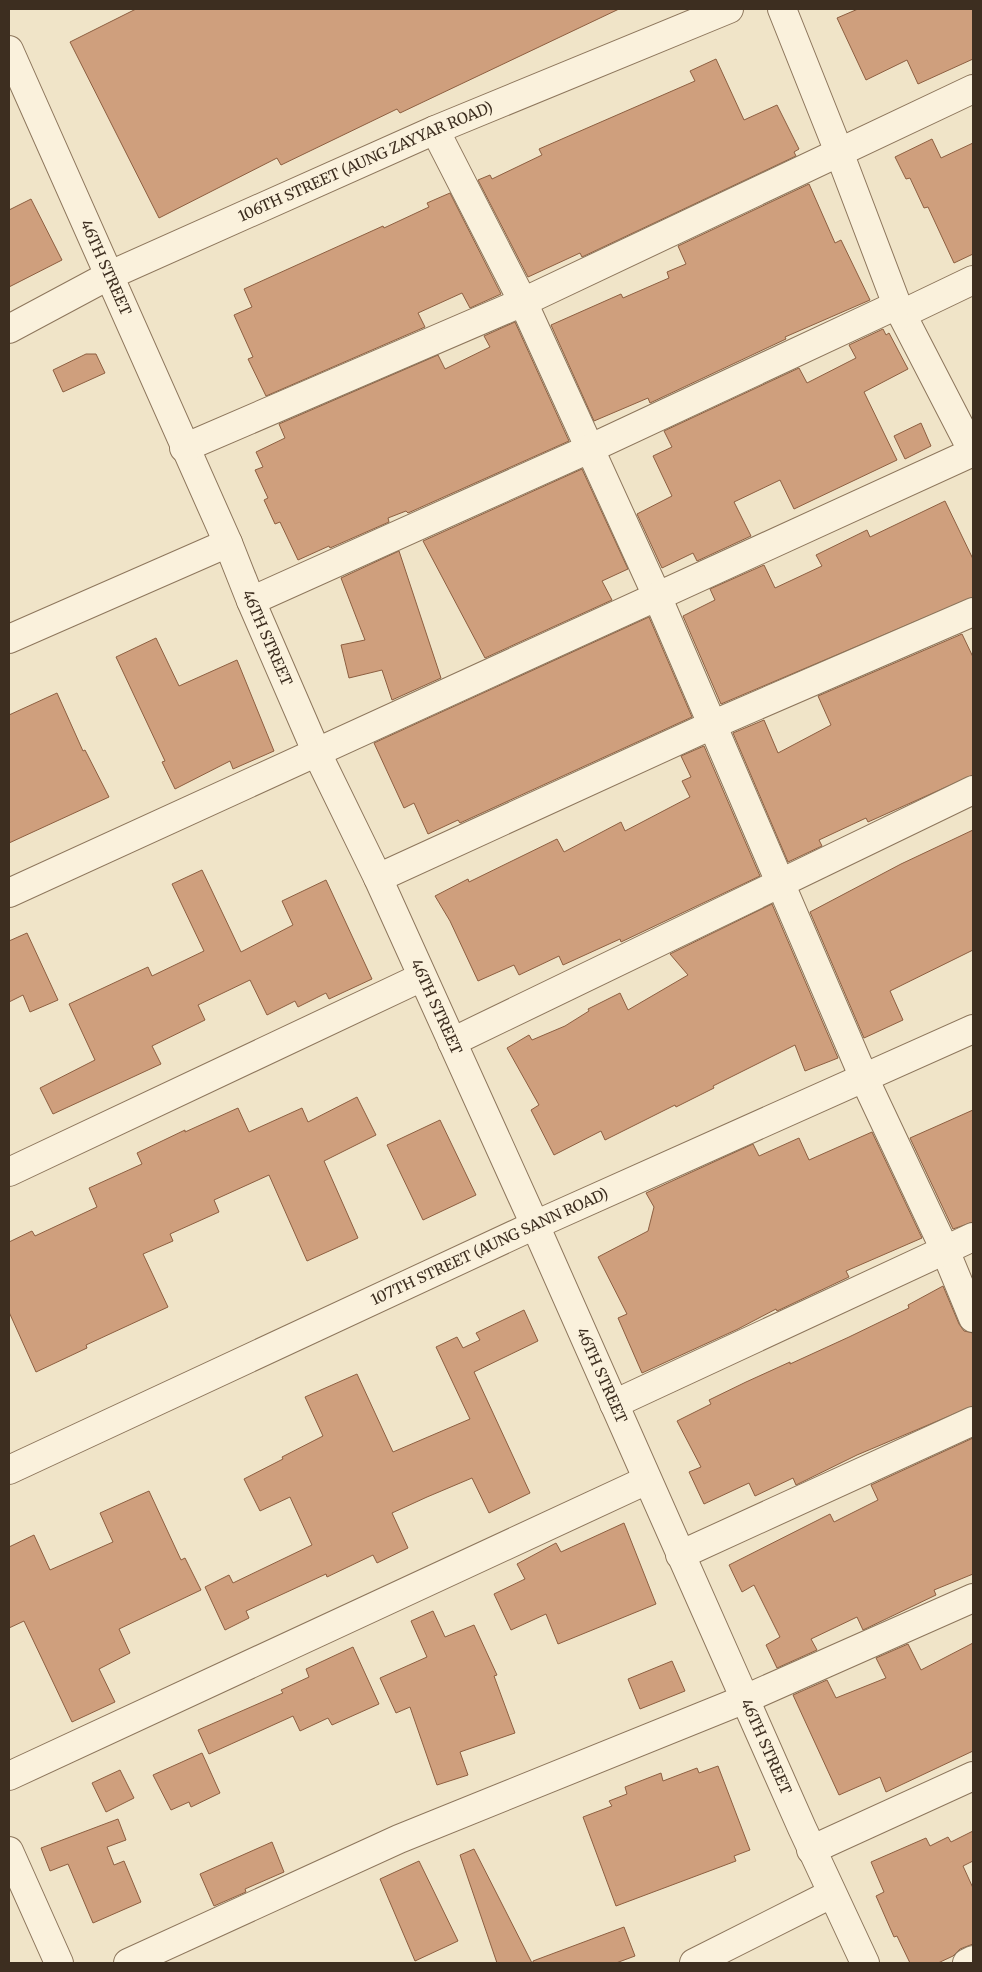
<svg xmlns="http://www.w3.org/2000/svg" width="982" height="1972" font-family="Merriweather,serif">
	<rect width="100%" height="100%" fill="#f0e4c8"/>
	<path fill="#cf9f7d" stroke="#8d5f41" d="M136,9H619L400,113L397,109L281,165L277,158L159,218L70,42Z
		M858,9H973V59L918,84L907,60L866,80L837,18Z
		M716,59L744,120L777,105L799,149L794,152L796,156L582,257L580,253L528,277L478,180L490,175L492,179L542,155L539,149L695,81L690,71Z
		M932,139L941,158L973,143V254L954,263L928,207L924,208L910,178L906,179L895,157Z
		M809,184L835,243L841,240L870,300L785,337L786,339L650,403L648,398L594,421L551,325L621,294L623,298L669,278L667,272L686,264L678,246Z
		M450,193L501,294L470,308L462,293L418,313L425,327L266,396L248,359L253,357L234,315L252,307L244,289L383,226L384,228L429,207L427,203Z
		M31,199L62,260L9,287V210Z
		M515,322L569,441L408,513L406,511L388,518L389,522L330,548L329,546L298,560L280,522L275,524L264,500L268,498L255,470L263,467L256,452L285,438L279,424L438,355L445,369L490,347L484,336Z
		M883,329L886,335L889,333L908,369L864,392L897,460L794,509L780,480L734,502L751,536L697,561L693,553L662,568L637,514L672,496L653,456L672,447L664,431L799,368L807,383L856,358L849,345Z
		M86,354H96L105,373L63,392L53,370Z
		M921,423L931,446L905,459L894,436Z
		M582,469L628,569L602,581L612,600L485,658L423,541Z
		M945,501L973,559V597L721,704L683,616L715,600L710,589L764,565L775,588L822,566L816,555L867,530L870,537Z
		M399,551L441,678L392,700L382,670L349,678L341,645L365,640L341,578Z
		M649,617L692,717L460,823L458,820L428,834L414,803L404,808L374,743Z
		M962,634L973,657V775L868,822L866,818L819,840L822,846L788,862L733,733L764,720L778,753L831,725L818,696Z
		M156,638L179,686L237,660L274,751L233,769L230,761L175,789L162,762L165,761L116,657Z
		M57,693L83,751L85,750L109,797L9,843V715Z
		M704,746L760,876L621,942L620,939L563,965L559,956L519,975L514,965L478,981L450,921L435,896L468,879L469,882L557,839L564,852L621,822L625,831L690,797L682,781L691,777L681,756Z
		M973,830V950L890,991L903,1020L864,1038L810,912L901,864Z
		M202,870L241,952L293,925L282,901L326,880L372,979L329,999L326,993L298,1007L295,1001L267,1015L250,980L198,1005L205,1020L152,1046L161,1064L53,1114L40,1088L95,1060L69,1004L148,967L152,976L204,951L172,884Z
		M772,904L838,1058L805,1071L795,1045L713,1086L714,1088L676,1107L675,1105L605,1140L601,1131L554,1155L531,1110L539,1105L507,1048L529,1035L532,1040L565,1026L589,1011L588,1009L620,993L628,1010L688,975L670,954Z
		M27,933L58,1000L30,1012L23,995L9,1002V941Z
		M357,1097L376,1135L324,1161L358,1238L307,1261L269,1175L214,1200L219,1212L170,1234L173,1241L143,1254L168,1307L86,1345L87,1348L36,1372L9,1312V1242L32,1231L35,1236L97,1207L89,1188L142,1164L137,1153L185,1130V1132L238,1108L249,1132L302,1108L308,1122Z
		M973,1110V1222L953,1229L910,1138Z
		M440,1120L476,1195L423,1220L387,1145Z
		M872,1132L922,1238L846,1271L849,1277L777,1311L776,1309L738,1329L642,1373L618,1318L627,1314L598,1257L648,1231L654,1207L646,1193L753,1144L759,1156L799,1138L809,1160Z
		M943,1286L959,1324L964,1331L973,1333V1406L857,1455L796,1485L793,1478L755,1496L749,1483L704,1504L689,1472L701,1467L677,1421L711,1404L709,1400L746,1382L790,1362V1364L849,1337L909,1308L908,1305Z
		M524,1310L538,1341L474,1372L530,1493L489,1513L472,1478L427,1497L392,1513L408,1548L377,1563L373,1555L327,1577L326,1574L246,1611L249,1618L225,1630L205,1587L229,1575L233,1583L312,1545L290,1497L260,1511L244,1479L283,1459L282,1457L323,1436L305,1397L357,1374L393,1452L470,1419L436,1347L457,1337L463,1348L480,1340L476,1333Z
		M973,1438V1574L934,1590L936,1595L863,1630L857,1617L811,1639L817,1650L777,1668L766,1645L780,1637L754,1585L742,1592L729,1565L830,1514L834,1522L878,1500L871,1485Z
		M149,1491L181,1560L185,1558L201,1590L119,1629L130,1653L99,1669L115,1702L72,1722L24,1621L9,1628V1547L34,1535L50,1570L113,1542L100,1513Z
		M624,1523L656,1604L558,1644L546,1614L511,1630L494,1594L525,1579L517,1564L556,1543L561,1552Z
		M433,1611L445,1637L474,1625L497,1675L494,1676L515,1733L460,1752L468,1775L437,1785L410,1707L396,1713L380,1678L427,1657L411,1621Z
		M973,1643V1751L886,1792L880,1777L839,1795L793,1695L827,1680L836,1698L886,1678L876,1658L908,1644L921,1670Z
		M353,1647L379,1704L332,1725L328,1718L300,1731L293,1716L209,1754L198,1730L283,1693L281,1690L309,1677L306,1669Z
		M672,1661L685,1691L640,1709L628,1679Z
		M202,1753L220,1793L191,1807L189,1802L171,1810L153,1775Z
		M718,1766L750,1850L734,1856L736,1861L616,1906L583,1817L612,1806L609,1801L627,1794L625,1787L661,1773L663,1781L697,1768L699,1773Z
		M120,1770L134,1798L106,1812L92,1783Z
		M118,1819L126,1840L107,1847L114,1865L124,1861L141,1902L93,1923L68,1864L50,1871L41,1848Z
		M973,1831V1861L963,1866L973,1888V1944L960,1949L953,1956L938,1963H910L897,1936L894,1937L876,1896L884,1892L871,1862L926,1838L930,1846L948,1837L951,1842Z
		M272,1842L284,1872L245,1889L246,1892L214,1906L200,1874Z
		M474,1849L532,1963H497L460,1855Z
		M419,1861L458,1941L415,1961L380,1879Z
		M624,1927L635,1956L616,1963H533V1961Z"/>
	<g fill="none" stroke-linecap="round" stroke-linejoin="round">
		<defs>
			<g id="minor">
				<path d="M782,9L839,152L897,305L973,452"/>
				<path id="s1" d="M9,50L228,543L251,601L316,751L378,878L535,1225L802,1828L865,1963"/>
				<path d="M435,130L523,302L657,596L864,1078L945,1250L973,1318"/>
				<path d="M902,314L973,280"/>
				<path id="s2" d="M9,329L108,276L435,130L729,9"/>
				<path d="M184,448L523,302L973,89"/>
				<path d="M251,601L589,449L897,305"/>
				<path d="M9,639L228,543"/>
				<path d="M378,878L712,725L973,612"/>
				<path d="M9,893L973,452"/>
				<path d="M452,1042L973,790"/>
				<path d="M9,1172L422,977"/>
				<path d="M614,1404L973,1237"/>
				<path id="s3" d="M9,1470L535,1225L973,1029"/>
				<path d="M680,1555L973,1421"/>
				<path d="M9,1776L647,1480"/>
				<path d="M811,1850L973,1776"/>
				<path d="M9,1851L59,1963"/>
				<path d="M128,1963L399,1839L745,1699L973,1598"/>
				<path d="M694,1963L831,1894"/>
				<path d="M967,1963L973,1960"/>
			</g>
		</defs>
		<use href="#minor" stroke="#8d765c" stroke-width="30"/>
		<use href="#minor" stroke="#faf1dc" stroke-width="28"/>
	</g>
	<g text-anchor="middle" stroke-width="4.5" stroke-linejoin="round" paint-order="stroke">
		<g font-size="15" fill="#3d2e20" stroke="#f7eed8">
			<text dy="5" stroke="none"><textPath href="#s2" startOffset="394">106TH STREET (AUNG ZAYYAR ROAD)</textPath></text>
			<text dy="5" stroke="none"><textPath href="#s1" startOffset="238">46TH STREET</textPath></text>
			<text dy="5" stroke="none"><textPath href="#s1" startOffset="642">46TH STREET</textPath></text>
			<text dy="5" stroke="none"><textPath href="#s1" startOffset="1048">46TH STREET</textPath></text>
			<text dy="5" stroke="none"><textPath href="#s3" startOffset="530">107TH STREET (AUNG SANN ROAD)</textPath></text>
			<text dy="5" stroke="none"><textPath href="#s1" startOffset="1452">46TH STREET</textPath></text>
			<text dy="5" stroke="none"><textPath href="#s1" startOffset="1858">46TH STREET</textPath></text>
		</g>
	</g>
	<rect width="982" height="1972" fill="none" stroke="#3d2e20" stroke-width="20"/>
</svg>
